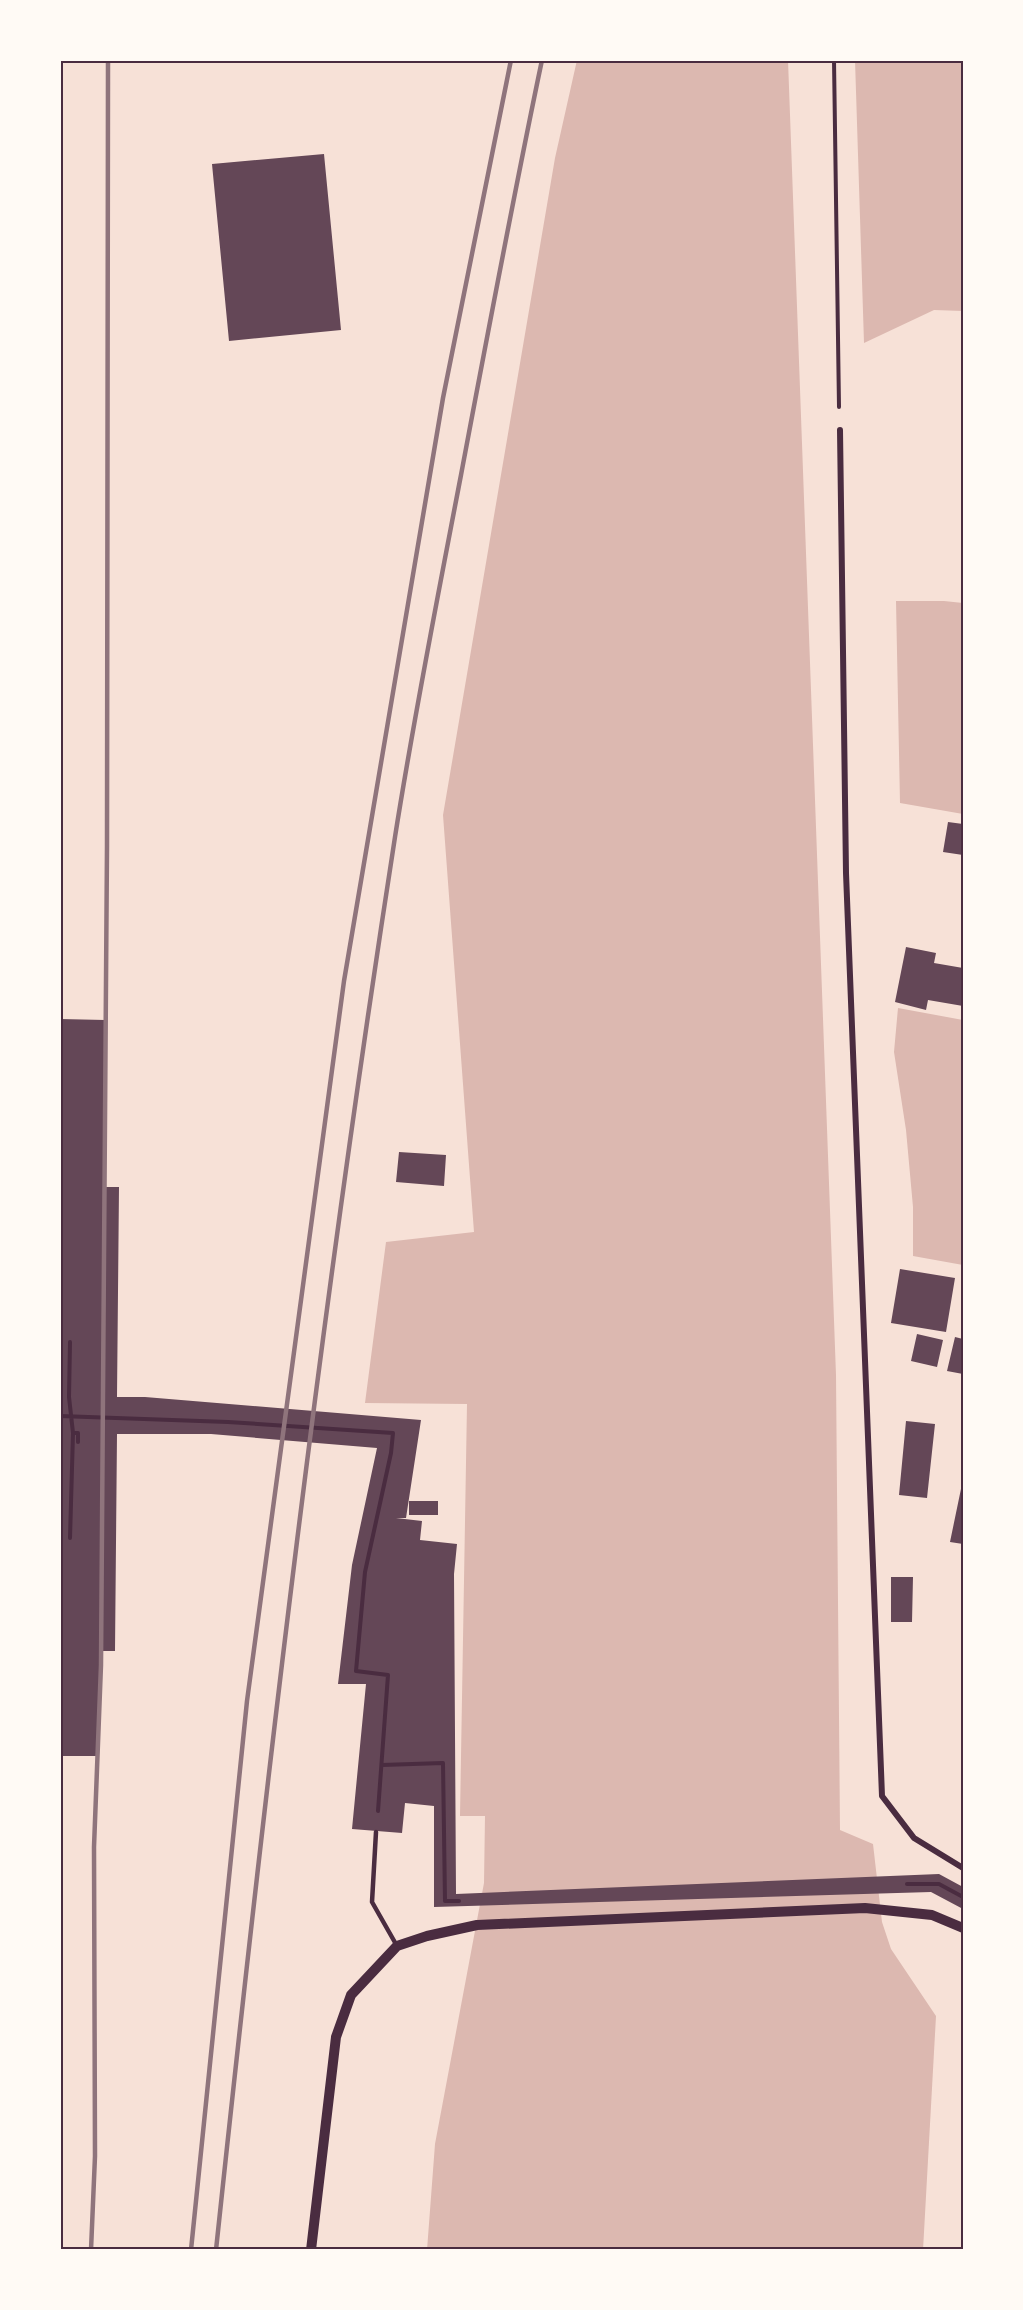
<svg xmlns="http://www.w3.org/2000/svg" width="1023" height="2310" font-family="'Noto Serif',serif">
	<rect width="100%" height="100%" fill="#f7e1d7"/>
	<path fill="#dcb8b0" d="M577,60H788L836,1375L840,1830L873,1844L882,1922L891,1949L936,2016L923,2250H427L435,2144L484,1883L485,1816H460L467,1404L365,1403L386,1242L474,1232L443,815L555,158Z
		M855,60H963V311L934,310L864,343Z
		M896,601H944L963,603V814L900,803Z
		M898,1008L963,1020V1265L913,1256V1207L906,1130L894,1052Z"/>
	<path fill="#644757" d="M324,154L341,330L229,341L212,164Z
		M948,822L963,824V855L943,852Z
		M906,947L936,953L934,963L963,968V1006L928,1000L926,1010L895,1002Z
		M60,1019L105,1020L103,1187H119L117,1397H145L421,1420L406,1518H396L422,1521L420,1540L457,1544L454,1574L456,1894L939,1874L963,1887V1909L931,1892L434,1907V1806L405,1803L402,1833L352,1829L366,1684H338L352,1565L377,1448L211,1434H117L115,1651H100L99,1756H60Z
		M399,1152L446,1155L444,1186L396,1182Z
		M900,1269L955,1278L946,1332L891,1323Z
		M917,1334L943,1340L937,1367L911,1361Z
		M955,1337L963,1339V1374L947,1371Z
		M906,1421L935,1424L927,1498L899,1495Z
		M962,1484H963V1544L950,1542Z
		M409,1501H438V1515H409Z
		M891,1577H913L912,1622H891Z"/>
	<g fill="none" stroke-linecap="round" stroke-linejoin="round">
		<path stroke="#4a2c40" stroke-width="4" d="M834,60L839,407
			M70,1342L69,1397L73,1433H78V1442
			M60,1416L228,1422L393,1433L391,1453L365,1572L356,1671L388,1675L378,1811
			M70,1538L73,1433
			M382,1765L443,1763L445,1901H459
			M907,1884H939L963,1897"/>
		<path stroke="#4a2c40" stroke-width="4.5" d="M376,1832L372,1902L397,1946"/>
		<path stroke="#4a2c40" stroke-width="6" d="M840,430L846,873L882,1796L914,1838L963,1868"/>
		<path stroke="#4a2c40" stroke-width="10" d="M311,2250L336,2037L351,1995L397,1946L427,1936L477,1925L865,1908L932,1915L963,1928"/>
		<path stroke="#8f747c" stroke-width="4.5" d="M60,72V60
			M91,2250L95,2156L94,1847L101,1665L107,846L108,60
			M191,2250L247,1701L344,981L443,398L511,60
			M216,2250C266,1778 322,1306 395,837C414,716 438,595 461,475C487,337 513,198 542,60"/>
	</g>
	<rect width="1023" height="2310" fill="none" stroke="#fffaf5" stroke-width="123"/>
	<rect x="62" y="62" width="900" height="2186" fill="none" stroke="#4a2c40" stroke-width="2"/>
</svg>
